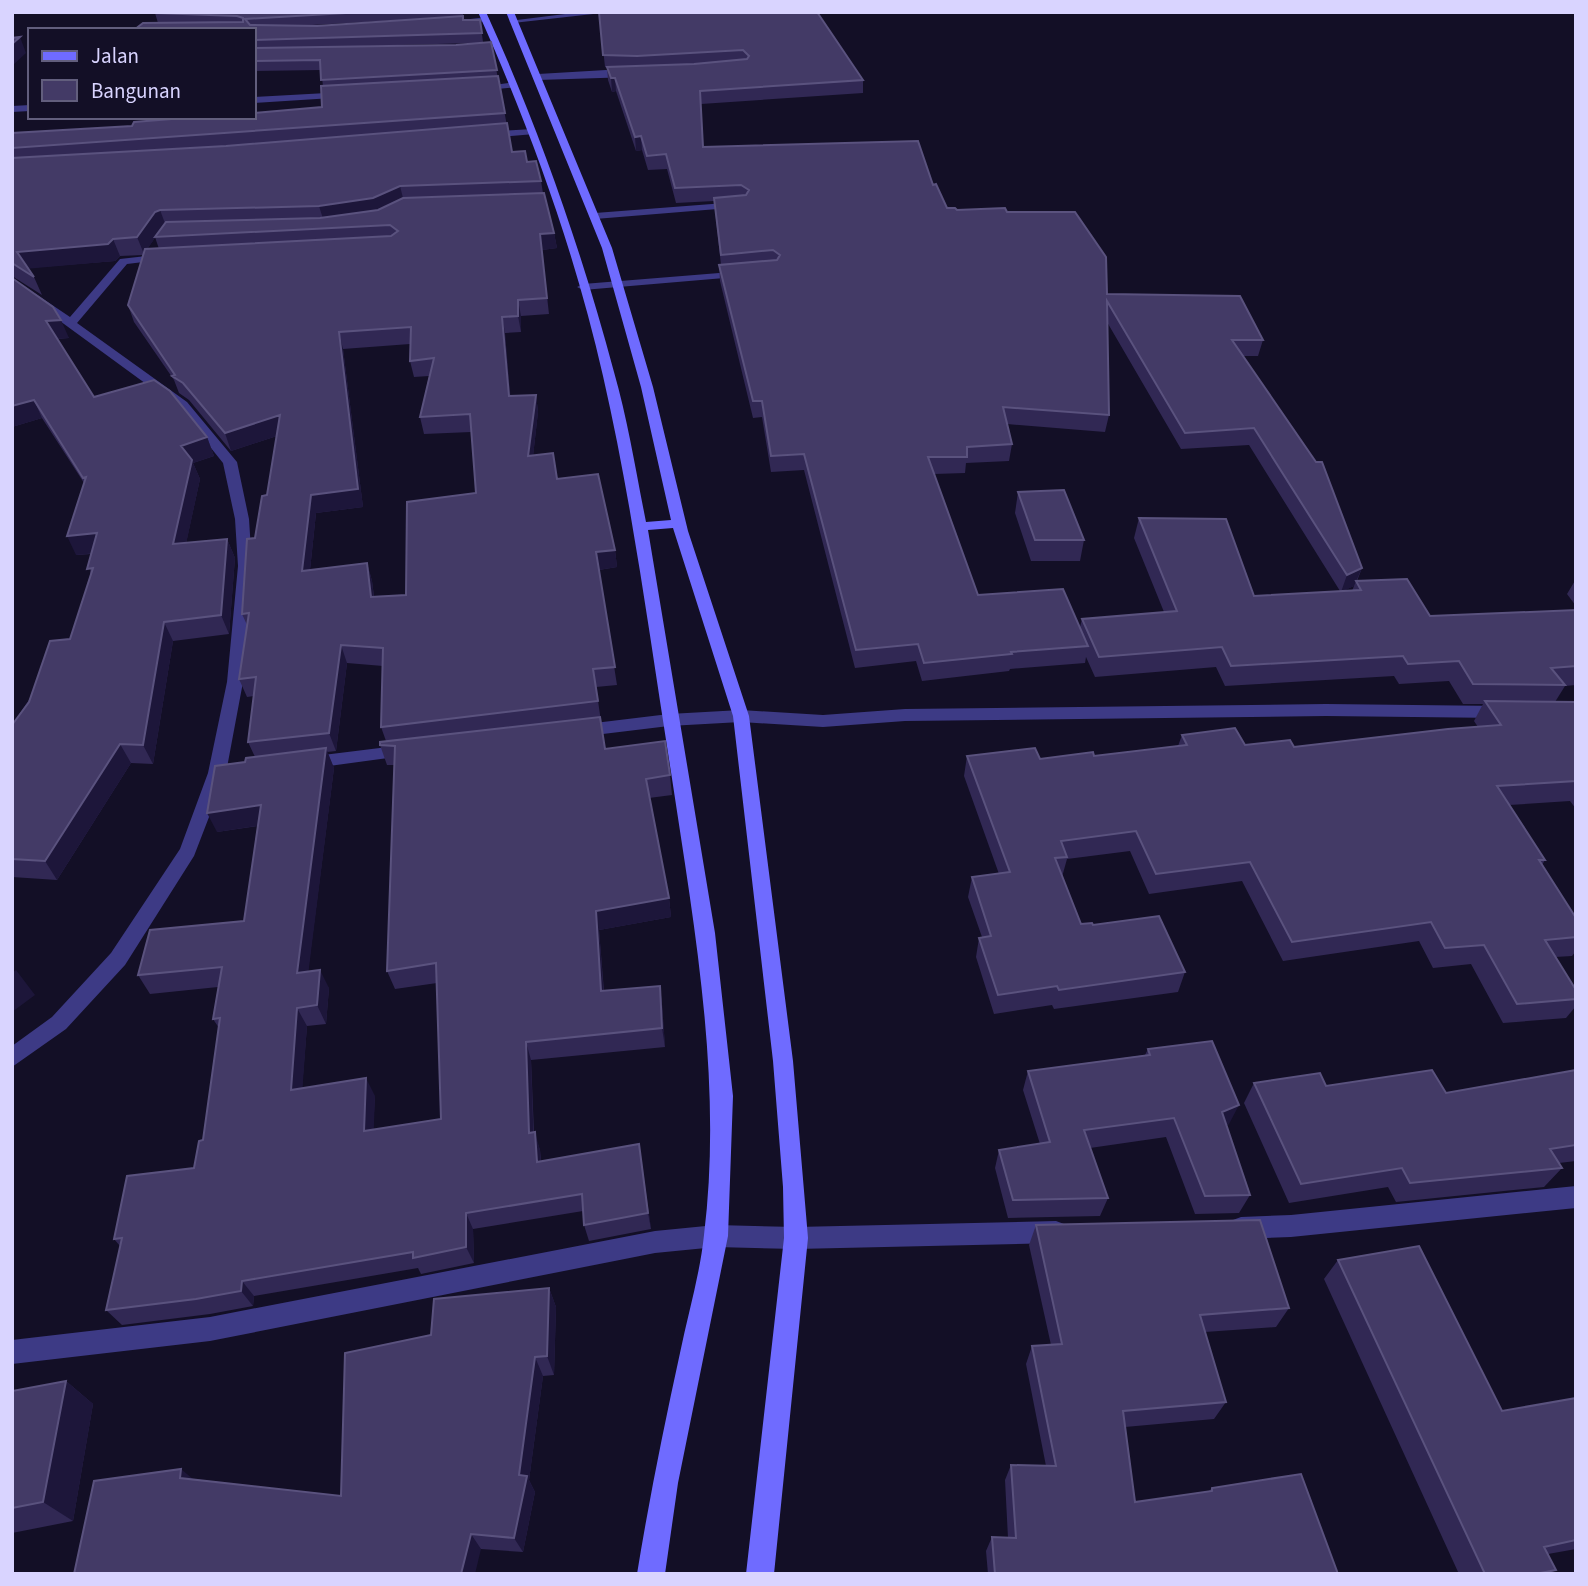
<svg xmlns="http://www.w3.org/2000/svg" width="1588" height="1586" font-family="'Source Sans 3',sans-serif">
	<rect width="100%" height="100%" fill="#130f26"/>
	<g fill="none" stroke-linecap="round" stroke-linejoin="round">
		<path fill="#3d3a85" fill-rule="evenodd" d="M581,12H611L513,23L509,21Z
			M487,17L490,21L449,24L445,22Z
			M606,70L636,74L632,77L538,80L534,77L538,74Z
			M515,82L518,87L477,91L473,88Z
			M345,92L348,97L254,103V97Z
			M30,105V111L12,112V106Z
			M532,129L535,130V134L487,138L482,135L487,132Z
			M738,202L743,205L742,207L595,219L590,216L595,213Z
			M164,254L168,255V259L127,264L77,323L187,402L237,462L249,519L252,566L243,682L226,773L194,856L125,965L66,1029L12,1067V1046L52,1017L111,953L180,849L208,773L227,682L238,566L235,519L223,463L179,408L12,286V278L70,317L120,259Z
			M744,271L749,274L748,276L583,290L577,287L583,284Z
			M1326,704L1501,706L1509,712L1501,718L1326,716L905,721L823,727L741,722L669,726L578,737L570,731L578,725L669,714L741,710L823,715L905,709Z
			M404,745L412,751L410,755L307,769L298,763L307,757Z
			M1576,1186V1208L1291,1237L1241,1239L1233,1236L1229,1228L1233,1220L1241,1217L1291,1215Z
			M1056,1221L1064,1224L1068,1232L1064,1240L1056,1243L796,1249L716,1247L655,1253L210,1341L12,1364V1340L210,1317L655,1231L716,1225L796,1227Z"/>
		<path fill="#6f6bff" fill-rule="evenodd" d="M478,12H486C539,128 581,249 614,372C628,421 636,472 646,522L671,520L641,387L602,248L506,12H514L612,248L653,387L688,531L749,716L793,1061L808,1238L774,1574H746L784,1238L783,1187L773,1061L733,716L673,528L648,530L715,933L733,1096L728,1236L678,1483L665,1574H637C649,1500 664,1426 680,1353C688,1314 700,1274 704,1235C723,1081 694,925 671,772C650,640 633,507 603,376C575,252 530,128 478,12Z"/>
	</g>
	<path fill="#312854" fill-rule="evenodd" d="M157,12H463V20H480L483,42H491L512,152L527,162L541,181L543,193L554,233L557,248L542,250L549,314L521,316V332L505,333L510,396L536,395L538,412L533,456L557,479L615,550L617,567L599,570L617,685L596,687L605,749L670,775L672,795L649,798L669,898L671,917L599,930L604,991L660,986L662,1004L665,1047L531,1060L534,1133L540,1150L541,1161L639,1144L651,1229L589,1241L584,1225L583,1211L473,1229L474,1263L421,1274L418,1268L254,1296L253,1306L210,1314L122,1325L106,1310L120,1246L114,1239L194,1168L203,1140L219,1028L213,1019L218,987L150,994L138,975L244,921L258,826L217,832L245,762L255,757L248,742L254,696L247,697L239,679L247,625L242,614L255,538L267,495L277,436L231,451L189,400L179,393L174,380L134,322L128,305L143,255L120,256L115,261L28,268L34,277L42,295L12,276V133L132,126L322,107L323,86L321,70L254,71V30L158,23L155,13ZM453,17L317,26H295ZM476,43L456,45L359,46ZM161,229L155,237L159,249H147ZM410,344V361L414,377L429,376L420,417L424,434L471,432L476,493L406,595L374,596L372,581L367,563L310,570L316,513L363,507L343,349ZM347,663L383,666L381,727L386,741L380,745L387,765H394L387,971L395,989L437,983L441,1119L373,1130L375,1096L302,1088L307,1026L326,1024L329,988L308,971L334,768L327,752L336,751Z
		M599,12L863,80V93L701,104L703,147L933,185L947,208L957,210L1007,212L1107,294L1263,340L1258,356H1243L1362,568L1357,581L1430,616L1576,610V685L1565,686L1555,702H1576V809L1570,801L1509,805L1545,860L1542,865L1576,918V951L1572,956L1555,957L1576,990V1006L1566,1018L1503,1023L1471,964L1433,968L1419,941L1283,961L1242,881L1149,894L1130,851L1067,859L1062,877L1081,924L1093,925L1185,972L1178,992L1054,1009L1052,1005L994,1014L976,957L979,938L982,937L968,897L972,877L999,874L964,776L967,756L1040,759L1094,756L1178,746L1182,735L1245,745L1294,747L1478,727L1474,721L1483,704H1463L1449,681L1399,684L1394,676L1225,686L1216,667L1095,677L1086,657L1085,663L1010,669L1009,671L922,681L916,661L855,668L804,470L771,472L762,417L753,418L720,281L719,265H721L714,201L676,203L667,169L648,170L642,150L636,151L616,91L612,92L608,80L607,68L605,67ZM1107,322L1181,449L1249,445L1340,591L1254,596L1139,518L1134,538L1164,612L1082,619L1080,627L978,595L934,474L965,473L966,463L1009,461L1012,444L1007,424L1105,432L1109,415ZM1354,586L1352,591H1342Z
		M12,278L69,338L57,339L94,397L207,437L214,456L193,463L200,479L186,543L227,539L235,558L229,634L173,641L153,764L131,763L57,880L12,877V725L70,639L90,576L91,554L76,555L84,483L42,418L12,427Z
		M1018,492L1084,540L1080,561H1031L1015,513Z
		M1576,579V606L1567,594Z
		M1148,1049L1229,1124L1226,1125L1250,1195L1239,1213L1195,1214L1166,1137L1090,1148L1108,1198L1100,1216L1008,1218L995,1168L999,1150L1040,1144L1023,1090L1028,1071L1145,1055Z
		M1576,1070V1161L1559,1163L1562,1168L1544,1187L1396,1202L1388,1187L1289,1203L1244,1103L1254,1083L1446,1093Z
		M1036,1225L1289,1308L1276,1327L1205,1332L1226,1402L1214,1419L1125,1427L1135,1502L1209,1491L1212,1488L1338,1574H988L986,1551L992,1537L1008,1538L1005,1480L1011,1465L1046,1466L1026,1364L1032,1346L1051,1345L1029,1245Z
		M1338,1260L1502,1411L1576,1398V1549L1548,1554L1556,1570L1548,1574H1459L1324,1279Z
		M549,1288L556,1307L554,1375L543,1376L529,1480L535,1492L523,1552L481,1549L193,1479L341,1496L431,1335Z
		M66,1381L93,1404L73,1521L12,1533V1391Z"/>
	<path fill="#1d163a" d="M20,37L26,53L12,66V44Z
		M611,78H615L616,91L612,92Z
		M641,136L642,150L636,151L635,137Z
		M400,186L404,202L377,214L324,222L319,206Z
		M160,210L166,226L161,229L144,254L137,237L155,212Z
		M554,233L557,248L542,250L549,314L540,234Z
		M113,239L120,256L115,261L25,269L17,252Z
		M518,300L521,316V332L518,316Z
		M502,317L505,333L512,413L509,396Z
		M61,320L69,338L54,339L46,321Z
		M339,332L343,349L363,507L316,513L308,589L302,571L311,495Z
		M536,395L538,412L531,474L528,456Z
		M34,400L42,418L12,427V406Z
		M280,415L286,433L231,451L225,433Z
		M207,437L214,456L193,463L200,479L182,563L173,544L181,446Z
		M97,533L106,552L76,555L67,536Z
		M227,539L235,558L229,634L221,615Z
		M615,550L617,567L598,570L596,552Z
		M367,563L372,581L376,615L371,597Z
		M1362,568L1354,586L1341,592L1347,575Z
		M164,622L173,641L153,764L143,745Z
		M341,645L347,663L336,751L329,733Z
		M120,744L131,763L57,880L45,861Z
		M326,748L334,768L306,991L297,973Z
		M261,805L270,824L217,832L207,813Z
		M669,898L671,917L599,930L605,1010L601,991L596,911Z
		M16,970L35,995L12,1012V973Z
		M320,970L329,988L326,1024L317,1005Z
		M660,986L662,1004L665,1047L662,1028Z
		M297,1008L307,1026L301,1108L291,1090Z
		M526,1042L531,1060L534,1151L529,1133Z
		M366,1078L375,1096L373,1149L364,1131Z
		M1239,1105L1229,1124L1212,1131L1222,1112Z
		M535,1132L540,1150L542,1179L537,1162Z
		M639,1144L642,1161L651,1229L648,1213Z
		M466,1213L473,1229L474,1263L466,1247Z
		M242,1281L254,1296L253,1306L241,1291Z
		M549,1288L556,1307L554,1375L547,1356Z
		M535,1357L543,1376L529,1480L535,1492L523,1552L514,1538L519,1475Z
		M66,1381L93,1404L73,1521L43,1502Z
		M181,1469L200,1485L180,1478Z
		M471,1534L481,1549L475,1574H461Z"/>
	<path fill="#433a66" stroke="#5a527e" stroke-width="2" fill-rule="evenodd" d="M157,12H363L245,19L250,25L317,26L463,16V20H480L482,33L254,40V30H134L143,23L243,22V18L237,16L155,13Z
		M599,12H817L863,80L700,91L703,147L918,141L933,185L936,184L947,208H955L957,210L1005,208L1007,212H1075L1106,257L1107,294L1240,296L1263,340H1232L1316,462H1322L1362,568L1347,575L1254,428L1185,433L1107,301L1109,415L1003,407L1012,444L967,447V457H928L978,595L1063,589L1088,646L1011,652L1012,654L924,663L918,644L856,650L804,454L771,456L762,401H753L719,265L777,260L780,255L773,250L721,255L714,198L746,195L749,190L741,185L675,188L666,154L647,156L641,136L635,137L615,78H611L607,67L694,64L747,59L749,56L743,50L637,56L603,55Z
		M20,37L12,44V38Z
		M491,42L497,70L321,80L320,60L254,61V48L456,45Z
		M498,76L505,113L12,148V133L132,126L134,122L197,117H254V113L322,107L321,86Z
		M507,123L512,152L525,151L527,162L536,161L541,181L400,186L373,198L319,206L160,210L155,212L137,237L113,239L108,244L17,252L34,277L12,263V158L226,146Z
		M544,193L554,233L540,234L547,298L518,300V316L502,317L509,396L536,395L528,456L553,453L557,479L598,474L615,550L596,552L615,667L593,669L598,701L381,727L383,648L341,645L329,733L248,742L256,677L239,679L249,613L242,614L247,539L255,538L262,496L267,495L280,415L225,433L183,383L172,376L175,375L128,305L145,249L391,236L398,231L390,225L155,237L166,222L320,218L378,210L403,198ZM411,327L410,361L434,358L420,417L470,414L476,493L407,502L406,595L371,597L367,563L302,571L311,495L358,489L339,332Z
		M12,278L53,307L61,320L46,321L94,397L154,380L170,391L207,437L181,446L192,460L173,544L227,539L221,615L164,622L143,745L120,744L45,861L12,859V725L29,702L50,641L70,639L93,568L87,569L97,533L67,536L86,477L83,478L34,400L12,406Z
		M1064,490L1084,540H1035L1018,492Z
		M1139,518L1226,519L1254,596L1361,590L1356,581L1407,579L1430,616L1576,610V666L1551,668L1565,685L1473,684L1459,661L1408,664L1403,656L1231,666L1222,647L1099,657L1082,619L1177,611Z
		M1485,701L1576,702V781L1497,786L1545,860H1539L1576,918V937L1545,940L1576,990V999L1517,1004L1484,945L1445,948L1431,922L1292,942L1250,862L1156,874L1136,831L1061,841L1067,857L1055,858L1081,924L1092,923L1093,925L1159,916L1185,972L1059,990L1057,986L998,995L979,938L991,936L972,877L1010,872L967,756L1035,748L1040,759L1093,752L1094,756L1187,745L1182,735L1235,728L1245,745L1290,740L1294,747L1448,729L1501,725Z
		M600,717L605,749L665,741L670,775L646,779L669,898L596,911L601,991L660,986L662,1028L526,1042L529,1133L535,1132L537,1162L639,1144L648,1213L584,1225L582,1194L466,1213V1247L413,1258V1252L242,1281L241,1291L196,1299L106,1310L122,1238L114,1239L127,1176L194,1168L199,1141L203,1140L220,1018L213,1019L222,967L138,975L150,930L244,921L261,805L207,813L215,766L245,762L246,758L326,748L297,973L320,970L317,1005L297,1008L291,1090L366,1078L364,1131L441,1119L436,963L387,971L395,746L380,745V742Z
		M1212,1041L1239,1105L1222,1112L1250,1195L1205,1196L1174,1118L1084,1130L1108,1198L1013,1200L999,1150L1050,1142L1028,1071L1150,1055L1148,1049Z
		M1432,1070L1446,1093L1576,1070V1145L1550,1149L1562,1168L1410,1183L1402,1168L1301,1184L1254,1083L1320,1073L1326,1086Z
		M1260,1220L1289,1308L1200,1315L1226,1402L1123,1411L1135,1502L1212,1491V1488L1301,1474L1338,1574H995L992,1537L1016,1538L1011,1465L1056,1466L1032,1346L1062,1344L1036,1225Z
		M1419,1246L1502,1411L1576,1398V1540L1544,1547L1556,1570L1535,1574H1485L1338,1260Z
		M549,1288L547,1356L535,1357L519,1475L527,1476L514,1538L471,1534L461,1574H74L94,1481L181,1469L180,1478L341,1496L345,1353L431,1335L434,1299Z
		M66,1381L43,1502L12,1508V1391Z"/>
	<rect width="1588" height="1586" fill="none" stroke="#d9d4ff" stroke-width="28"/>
	<rect x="28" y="28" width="228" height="91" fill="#130f26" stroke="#625e7d" stroke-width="2"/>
	<rect x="42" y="51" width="35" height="10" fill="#6f6bff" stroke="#625e7d" stroke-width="2"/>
	<text x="91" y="63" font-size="21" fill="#d9d4ff">Jalan</text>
	<rect x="42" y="80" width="35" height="21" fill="#433a66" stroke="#625e7d" stroke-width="2"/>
	<text x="91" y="98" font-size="21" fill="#d9d4ff">Bangunan</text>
</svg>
